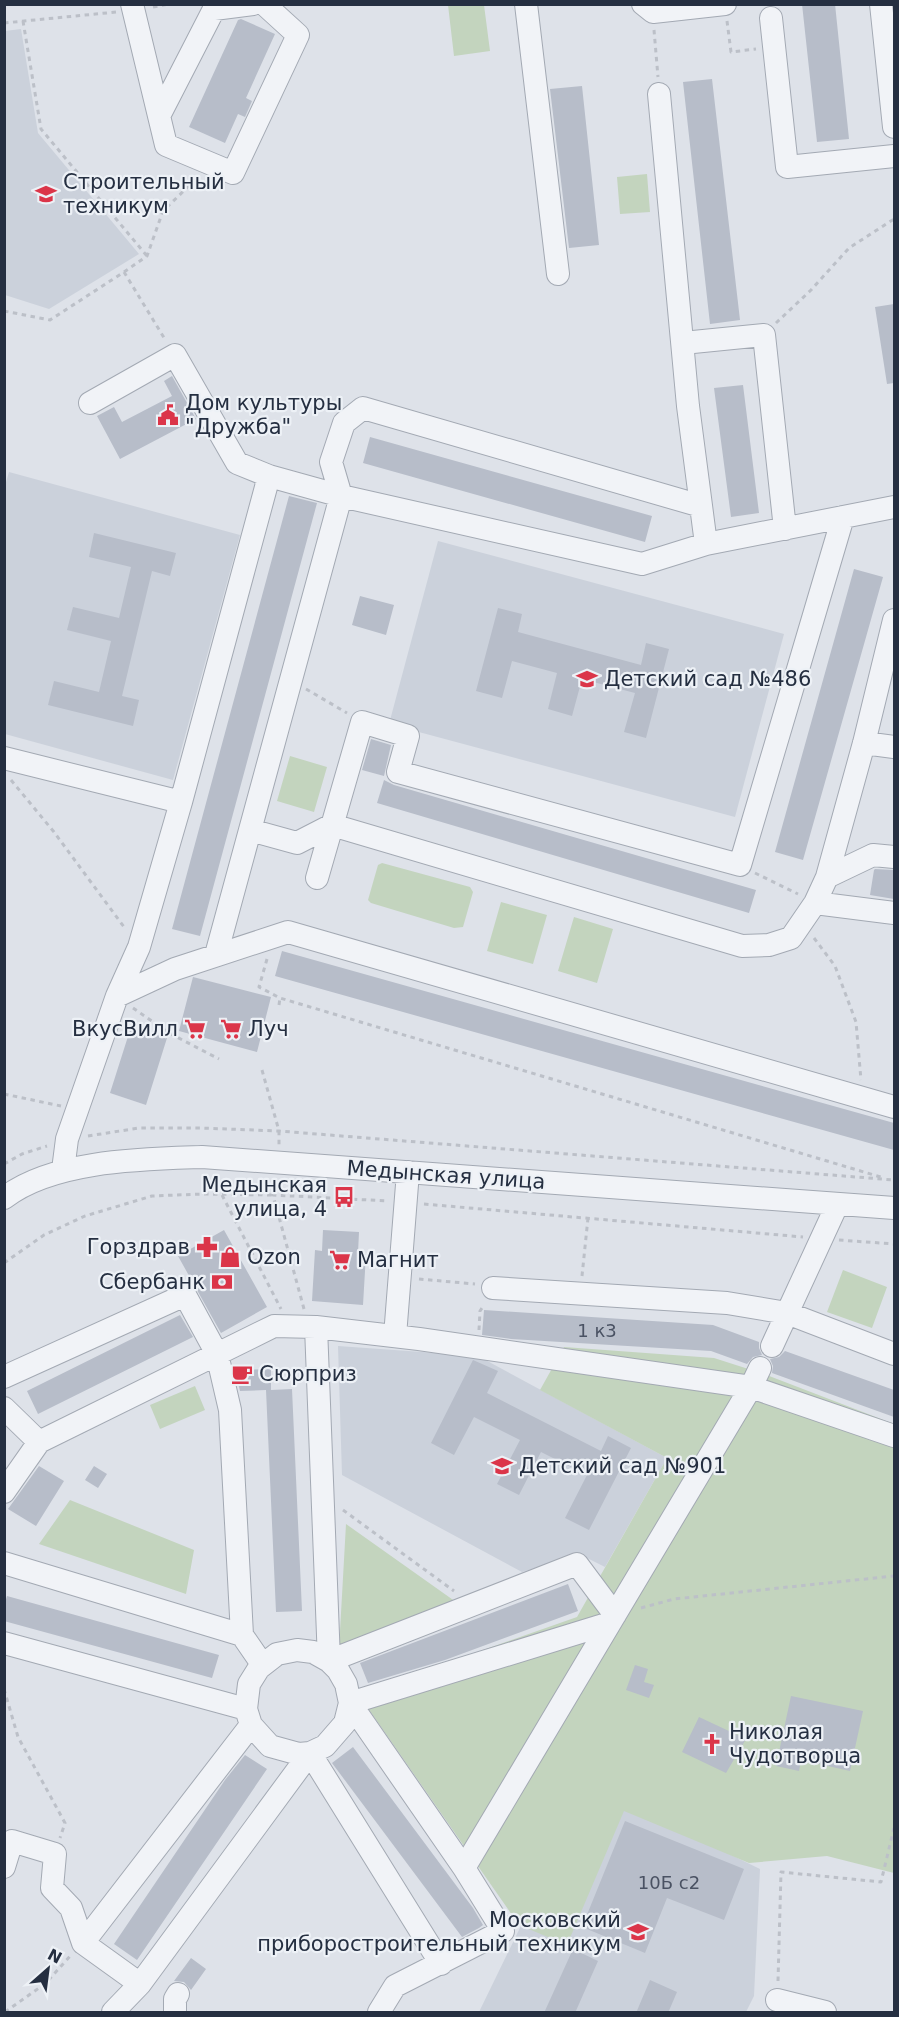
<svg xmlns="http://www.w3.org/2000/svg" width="899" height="2017" font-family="'DejaVu Sans',sans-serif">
	<rect width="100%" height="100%" fill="#dee2e9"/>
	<path fill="#cbd1db" d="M21,29L38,133L139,254L49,309L5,295V31Z
		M9,472L240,535L173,780L5,734L4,489Z
		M438,541L784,634L735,817L389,724Z
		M338,1346L478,1356L667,1458L605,1567L579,1554L522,1572L342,1475Z
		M589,1786L760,1869L754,1996L746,2012H479Z"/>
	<path fill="#c3d4be" d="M448,5H484L490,51L454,56Z
		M647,174L650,212L620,214L617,177Z
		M290,756L327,767L314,812L277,801Z
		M382,863L470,887L473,892L463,927L454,928L371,903L368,900L378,865Z
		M501,902L547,915L533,964L487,951Z
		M574,917L613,929L597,983L558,971Z
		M843,1270L887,1287L872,1328L827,1312Z
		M564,1347L714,1358L764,1374L894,1424V1873L827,1856L749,1863L624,1811L567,1945L519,1925L358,1694L577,1617L667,1458L540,1390Z
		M195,1386L205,1410L160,1429L150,1405Z
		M70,1500L194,1550L186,1594L39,1544Z
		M346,1524L456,1602L339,1649Z"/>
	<path fill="#b7bdc9" d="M802,4H835L849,139L817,142Z
		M241,19L275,34L246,98L252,101L245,117L238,114L225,143L189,127L238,20Z
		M712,79L740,320L710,324L683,82Z
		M582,86L599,245L569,248L550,89Z
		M894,304V383L887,384L875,307Z
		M172,376L196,419L120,459L97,416L114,407L122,422L172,396L164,381Z
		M743,385L759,513L731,517L714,388Z
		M370,437L652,516L645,542L363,463Z
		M289,496L317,503L200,936L172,929Z
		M94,533L176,553L170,576L152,571L122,696L139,700L133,726L48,705L54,681L99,692L111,641L67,630L73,607L119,618L131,567L89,557Z
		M854,569L883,577L803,860L775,852Z
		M360,596L394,605L386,635L352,625Z
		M498,608L522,614L518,632L641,665L646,643L669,649L646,738L624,732L635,693L582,679L572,716L548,709L557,673L512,661L502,698L476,691Z
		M371,739L391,745L384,776L362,770Z
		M384,780L394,785L756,890L749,913L377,803Z
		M875,869L894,870V899L870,895L874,870Z
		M282,951L894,1123V1150L275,976Z
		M193,977L271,997L257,1052L179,1031Z
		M131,1027L167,1038L146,1105L110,1093Z
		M224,1230L267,1307L221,1333L178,1256Z
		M323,1230L359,1232L358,1253L366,1254L363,1305L312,1301L315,1250L322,1251Z
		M484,1310L713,1325L759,1342V1348L762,1355L753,1357L747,1364L711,1351L511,1339L482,1335Z
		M180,1315L193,1337L38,1414L27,1391Z
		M785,1351L894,1390V1417L772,1373L773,1366L770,1359L779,1357Z
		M473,1360L498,1371L487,1393L601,1451L608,1436L631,1448L589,1530L565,1518L587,1475L541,1452L519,1495L497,1484L520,1440L474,1417L454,1455L431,1443Z
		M271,1369V1390L292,1389L302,1611L276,1612L266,1390L240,1391L235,1370Z
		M39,1466L64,1481L36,1526L8,1509Z
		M94,1466L107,1474L98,1488L85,1480Z
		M568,1584L578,1611L445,1660L368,1683L360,1663Z
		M7,1596L219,1655L212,1678L4,1621V1606Z
		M635,1665L648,1669L644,1682L654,1685L649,1698L626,1690Z
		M791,1696L863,1711L850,1771L801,1760L799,1771L776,1766Z
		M699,1717L746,1739L726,1773L682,1752Z
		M353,1747L473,1908L483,1925L479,1928L462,1937L332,1763Z
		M245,1755L267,1769L137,1960L114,1944L225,1780Z
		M625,1821L744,1869L724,1920L667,1898L645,1953L582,1927Z
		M573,1949L598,1961L575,2013H544Z
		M191,1958L206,1969L191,1990L184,1982L174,1981Z
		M650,1980L677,1992L668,2013H636Z"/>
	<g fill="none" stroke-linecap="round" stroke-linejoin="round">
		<defs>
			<path id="minor" d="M132,4L166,145L233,173L298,35L264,4
				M526,4L558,274
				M643,4L653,12L725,4
				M881,4L894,127
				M771,18L787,167L894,156
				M659,94L688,406L706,544
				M159,116L214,9L253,4
				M683,343L764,335L785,529
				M90,403L175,355L237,463L269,476
				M701,506L363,408L344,423L331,462L341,496L642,564L706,544L894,507
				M864,743L894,747
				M4,758L181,802L139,947L117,996L67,1139L63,1170
				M181,802L269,476L341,496L216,955
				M250,830L297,843L332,825L742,946L769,945L791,938L815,903L827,877L864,743L894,620
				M827,877L873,855L894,857
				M317,878L362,722L408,736L398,772L740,865L843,517
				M815,903L894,913
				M117,996L175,969L288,932L894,1107
				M4,1198C53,1160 143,1159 202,1157L894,1208
				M493,1288L727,1303L787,1313L894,1354
				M395,1336L408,1172
				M772,1346L837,1205
				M4,1377L185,1295L217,1354L230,1410L242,1635L262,1664
				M4,1408L39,1442
				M4,1492L39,1442L274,1326L316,1327
				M4,1563L242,1635
				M615,1615L577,1564L329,1661L316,1327L419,1339L751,1387L894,1436
				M4,1643L246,1709
				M350,1703L610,1623L751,1387L760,1368
				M350,1703L345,1723L325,1746L310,1753L299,1754L270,1746L251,1725L246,1709L249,1684L259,1668L277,1654L297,1650L313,1652L329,1661L338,1670L346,1684L350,1703L464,1868
				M4,1867L12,1841L55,1854L52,1888L71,1908L83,1943
				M140,1984L83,1943L251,1725
				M777,2000L825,2012
				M113,2012L140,1984L310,1753L441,1964
				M175,2012V1999L178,1994
				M379,2012L395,1986L503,1931L464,1868L610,1623"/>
		</defs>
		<use href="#minor" stroke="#a3a9b3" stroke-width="24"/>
		<path stroke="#bcc0c8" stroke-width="3" stroke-dasharray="4.5 4.5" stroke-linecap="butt" d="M153,7L169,4
			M23,21L41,129L147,256
			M727,21L731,52L756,49
			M4,23L116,12
			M654,30L658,77
			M124,272L147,256L163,211L198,177
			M4,311L50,320L124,272L166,341
			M776,323L811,290L849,248L894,219
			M306,689L347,713
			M11,780L54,832L124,927
			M755,873L798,894
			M814,938L835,966L856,1022L861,1080
			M267,959L259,987L280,998L884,1178
			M279,1005L280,998
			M133,1008L169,1033L219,1059
			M262,1070L279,1131V1145
			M4,1094L61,1106
			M88,1136L139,1128H201L279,1131L894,1180
			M4,1164L22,1154L47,1146
			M222,1195L281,1309
			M424,1204L803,1237
			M839,1240L894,1244
			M4,1263L44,1235L85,1216L152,1196L203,1194L273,1195L275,1181
			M582,1276L588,1218
			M419,1279L475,1284
			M304,1309L273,1195L388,1201
			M479,1330L480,1311L484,1305
			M343,1510L454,1591
			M641,1608L674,1599L894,1576
			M4,1689L18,1737L65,1823L60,1838
			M778,1981L781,1872L881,1882L894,1828
			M5,2012L46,1983L71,1955"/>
		<use href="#minor" stroke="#f1f3f7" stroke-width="22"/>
	</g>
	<defs>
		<symbol id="university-bare" viewBox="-9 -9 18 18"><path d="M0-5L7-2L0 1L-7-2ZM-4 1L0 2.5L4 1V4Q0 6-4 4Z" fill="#db3549" stroke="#edf1f6" stroke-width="2.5" paint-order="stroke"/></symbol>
		<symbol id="civic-bare" viewBox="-9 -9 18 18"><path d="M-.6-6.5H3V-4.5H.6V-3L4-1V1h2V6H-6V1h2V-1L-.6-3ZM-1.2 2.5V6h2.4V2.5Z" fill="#db3549" stroke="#edf1f6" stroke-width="2.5" paint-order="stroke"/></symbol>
		<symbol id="school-bare" viewBox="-9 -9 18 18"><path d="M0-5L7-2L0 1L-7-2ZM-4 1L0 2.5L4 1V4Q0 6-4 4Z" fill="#db3549" stroke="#edf1f6" stroke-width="2.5" paint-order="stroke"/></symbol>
		<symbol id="supermarket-bare" viewBox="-9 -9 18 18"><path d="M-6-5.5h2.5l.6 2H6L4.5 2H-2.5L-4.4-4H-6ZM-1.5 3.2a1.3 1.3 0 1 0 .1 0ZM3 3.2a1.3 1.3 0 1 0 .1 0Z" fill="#db3549" stroke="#edf1f6" stroke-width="2.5" paint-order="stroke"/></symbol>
		<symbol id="bus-bare" viewBox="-9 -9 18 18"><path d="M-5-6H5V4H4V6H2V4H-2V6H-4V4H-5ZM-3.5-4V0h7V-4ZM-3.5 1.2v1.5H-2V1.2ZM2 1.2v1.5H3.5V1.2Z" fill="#db3549" stroke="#edf1f6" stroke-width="2.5" paint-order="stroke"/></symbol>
		<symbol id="pharmacy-bare" viewBox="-9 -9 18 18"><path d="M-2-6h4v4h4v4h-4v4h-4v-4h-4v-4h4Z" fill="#db3549" stroke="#edf1f6" stroke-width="2.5" paint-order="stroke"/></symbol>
		<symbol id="shop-bare" viewBox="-9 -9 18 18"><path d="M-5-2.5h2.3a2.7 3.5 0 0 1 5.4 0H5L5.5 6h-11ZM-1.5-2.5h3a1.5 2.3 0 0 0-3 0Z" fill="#db3549" stroke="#edf1f6" stroke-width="2.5" paint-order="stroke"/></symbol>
		<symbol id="bank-bare" viewBox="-9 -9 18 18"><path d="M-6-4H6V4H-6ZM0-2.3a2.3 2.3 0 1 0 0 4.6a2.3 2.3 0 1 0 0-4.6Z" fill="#db3549" stroke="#edf1f6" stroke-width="2.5" paint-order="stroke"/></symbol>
		<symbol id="cafe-bare" viewBox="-9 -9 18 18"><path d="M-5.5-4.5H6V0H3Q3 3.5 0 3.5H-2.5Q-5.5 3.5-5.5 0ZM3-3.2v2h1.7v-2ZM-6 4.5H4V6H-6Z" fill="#db3549" stroke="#edf1f6" stroke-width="2.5" paint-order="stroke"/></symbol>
		<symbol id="church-bare" viewBox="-9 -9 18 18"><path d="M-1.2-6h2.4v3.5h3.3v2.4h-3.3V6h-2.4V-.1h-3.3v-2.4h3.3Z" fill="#db3549" stroke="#edf1f6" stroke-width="2.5" paint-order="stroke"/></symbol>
	</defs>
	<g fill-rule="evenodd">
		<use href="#university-bare" x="31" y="179" width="30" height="30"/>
		<use href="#civic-bare" x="153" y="400" width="30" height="30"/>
		<use href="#school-bare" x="572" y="664" width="30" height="30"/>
		<use href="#supermarket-bare" x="180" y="1014" width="30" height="30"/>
		<use href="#supermarket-bare" x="216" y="1014" width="30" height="30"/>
		<use href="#bus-bare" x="329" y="1182" width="30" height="30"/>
		<use href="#pharmacy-bare" x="192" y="1232" width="30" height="30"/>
		<use href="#shop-bare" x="215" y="1242" width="30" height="30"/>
		<use href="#supermarket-bare" x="325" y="1245" width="30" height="30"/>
		<use href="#bank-bare" x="207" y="1267" width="30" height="30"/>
		<use href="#cafe-bare" x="227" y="1359" width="30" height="30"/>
		<use href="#school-bare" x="487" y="1451" width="30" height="30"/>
		<use href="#church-bare" x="697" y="1729" width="30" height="30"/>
		<use href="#university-bare" x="623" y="1917" width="30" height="30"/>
	</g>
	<g text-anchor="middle" stroke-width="4.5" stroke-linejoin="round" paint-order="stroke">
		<g font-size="18" fill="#4a5263">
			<text x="597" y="1337">1 к3</text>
			<text x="669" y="1889">10Б с2</text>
		</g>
		<g font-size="21" fill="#252f41" stroke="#edf1f6" text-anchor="start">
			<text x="63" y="189">Строительный<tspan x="63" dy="24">техникум</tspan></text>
			<text x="185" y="410">Дом культуры<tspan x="185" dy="24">"Дружба"</tspan></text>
			<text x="604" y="686">Детский сад №486</text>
			<text x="178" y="1036" text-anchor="end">ВкусВилл</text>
			<text x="248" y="1036">Луч</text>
			<text x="327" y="1192" text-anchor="end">Медынская<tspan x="327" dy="24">улица, 4</tspan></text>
			<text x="190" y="1254" text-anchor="end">Горздрав</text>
			<text x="247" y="1264">Ozon</text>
			<text x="357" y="1267">Магнит</text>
			<text x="205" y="1289" text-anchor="end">Сбербанк</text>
			<text x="259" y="1381">Сюрприз</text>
			<text x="519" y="1473">Детский сад №901</text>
			<text x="729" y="1739">Николая<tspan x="729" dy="24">Чудотворца</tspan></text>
			<text x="621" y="1927" text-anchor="end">Московский<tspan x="621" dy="24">приборостроительный техникум</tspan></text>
		</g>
		<g font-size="21" fill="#252f41" stroke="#edf1f6">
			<text transform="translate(446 1175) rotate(4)" y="7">Медынская улица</text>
		</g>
	</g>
	<rect width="899" height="2017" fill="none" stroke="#252f41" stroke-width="12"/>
	<g transform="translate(48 1969) rotate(28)" stroke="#edf1f6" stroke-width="4.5" paint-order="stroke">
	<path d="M0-4.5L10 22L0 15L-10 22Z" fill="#252f41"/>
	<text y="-9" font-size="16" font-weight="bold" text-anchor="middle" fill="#252f41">N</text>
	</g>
</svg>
